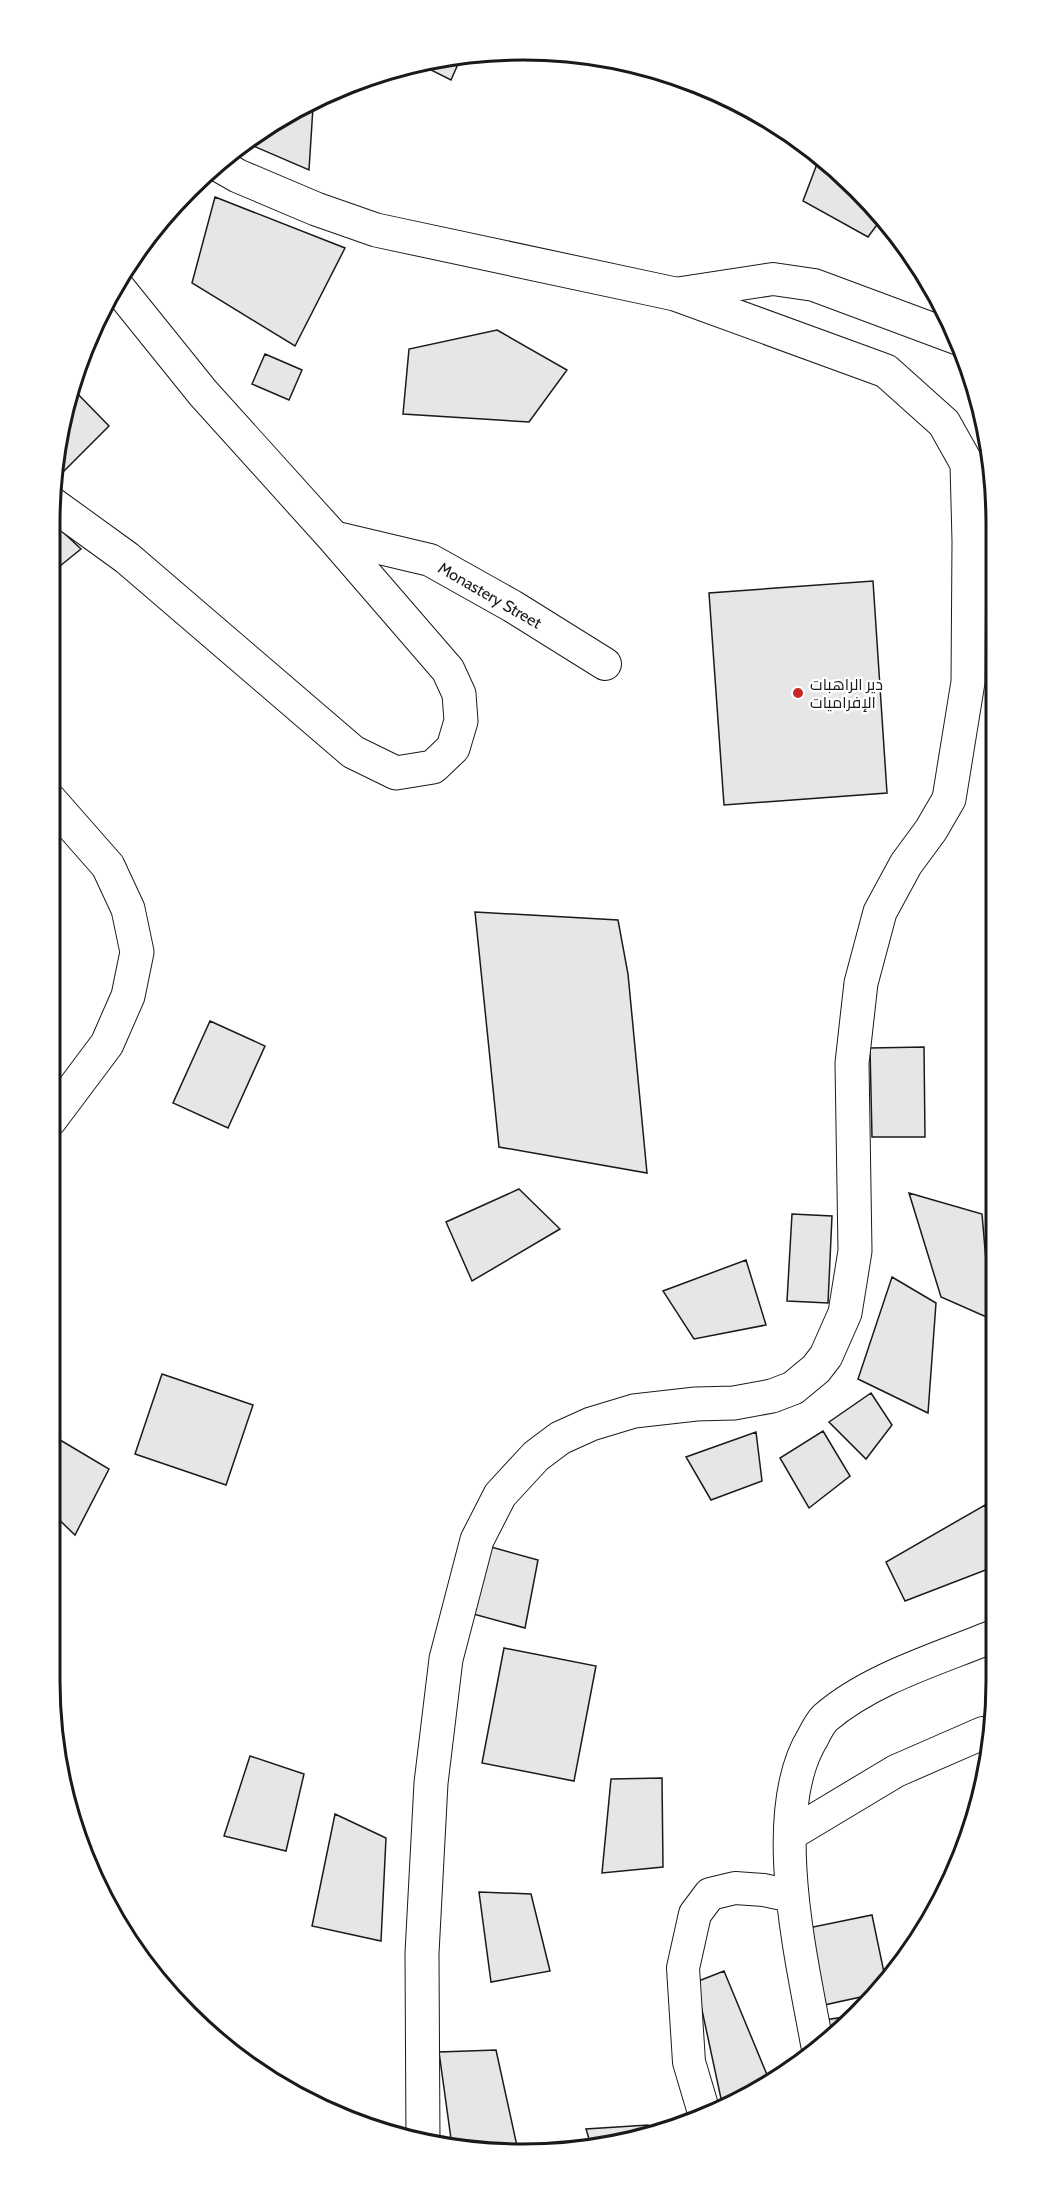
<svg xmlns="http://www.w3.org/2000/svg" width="1046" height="2204" font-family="Cabin,Cairo,sans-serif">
	<rect width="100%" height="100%" fill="#fff"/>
	<path fill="#e6e6e6" stroke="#1a1a1a" stroke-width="1.5" d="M462,55L451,80L417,63L430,59Z
		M306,105L313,107L309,170L244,142L260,129Z
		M820,156L882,218L868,237L803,201Z
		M215,197L345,248L295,346L192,283Z
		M497,330L567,370L529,422L403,414L409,349Z
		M265,354L302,370L289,400L252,384Z
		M72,388L109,426L54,481L59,431Z
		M50,520L81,549L50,574Z
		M873,581L887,793L724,805L709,593Z
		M475,912L618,920L628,974L647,1173L499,1147Z
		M210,1021L265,1046L228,1128L173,1103Z
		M924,1047L925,1137H872L870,1048Z
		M519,1189L560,1229L472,1281L446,1222Z
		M909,1193L982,1214L991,1319L941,1297Z
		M792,1214L832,1216L828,1303L787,1301Z
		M746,1260L766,1325L694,1339L663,1291Z
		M892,1277L936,1303L928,1413L858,1379Z
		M162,1374L253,1405L226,1485L135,1454Z
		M871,1393L892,1425L866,1459L829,1422Z
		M823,1431L850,1476L809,1508L780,1458Z
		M756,1432L762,1481L711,1500L686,1457Z
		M50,1434L109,1469L75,1535L50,1511Z
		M985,1505L996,1532V1566L905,1601L886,1562Z
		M484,1545L538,1560L525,1628L466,1612Z
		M504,1648L596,1666L574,1781L482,1763Z
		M250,1756L304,1774L286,1851L224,1836Z
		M662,1778L663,1867L602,1873L611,1779Z
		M335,1814L386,1838L381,1941L312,1926Z
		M479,1892L531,1894L550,1971L491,1982Z
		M872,1915L886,1982L879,1993L824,2005L808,1928Z
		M724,1971L770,2082L759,2091L723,2108L696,1982Z
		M851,2016L821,2041L818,2021Z
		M496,2050L517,2146L503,2148L452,2146L439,2052Z
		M648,2125L650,2135L592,2149L586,2129Z"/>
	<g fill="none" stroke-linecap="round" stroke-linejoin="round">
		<defs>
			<path id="minor" d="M675,294L773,279L814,285L959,339
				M333,537L430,560L512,606L605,664
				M791,1834L896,1771L983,1733
				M817,2044C802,1960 766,1813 813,1737C816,1731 820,1723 825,1718C871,1678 941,1658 996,1635
				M705,2116L689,2062L683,1968L695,1914L710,1894L735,1888L764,1890L791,1896"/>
			<path id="tertiary" d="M217,164L238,176L316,209L376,230L675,294L886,371L944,423L967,464L969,541L968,682L949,799L931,830L906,864L880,912L861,983L852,1063L855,1251L845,1313L826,1356L816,1369L793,1388L772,1396L734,1403L696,1404L634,1411L591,1424L560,1438L536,1456L500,1495L477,1540L446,1659L431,1783L422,1953L423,2143"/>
			<path id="secondary" d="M51,503L127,558L353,752L396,773L433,767L453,748L461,721L459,694L448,670L333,537L203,393L116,285
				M50,1120L107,1044L128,996L137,952L128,909L108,866L50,800"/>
		</defs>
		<use href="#minor" stroke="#1a1a1a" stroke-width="34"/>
		<use href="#tertiary" stroke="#1a1a1a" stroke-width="35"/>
		<use href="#secondary" stroke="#1a1a1a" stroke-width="35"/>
		<use href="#minor" stroke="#fff" stroke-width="32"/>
		<use href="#tertiary" stroke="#fff" stroke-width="33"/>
		<use href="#secondary" stroke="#fff" stroke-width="33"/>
	</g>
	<circle fill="#c62828" stroke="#fff" stroke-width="2" cx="798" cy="693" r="6"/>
	<g text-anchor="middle" stroke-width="4.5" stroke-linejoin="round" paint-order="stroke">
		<g font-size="16" fill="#1a1a1a" stroke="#fff">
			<text transform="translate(490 595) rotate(30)" y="6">Monastery Street</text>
		</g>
		<g font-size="16" fill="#1a1a1a" stroke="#fff" text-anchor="start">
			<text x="810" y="690">دير الراهبات<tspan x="810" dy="18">الإفراميات</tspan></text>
		</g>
	</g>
	<path d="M0 0H1046V2204H0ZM523 60H523A463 463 0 0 1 986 523V1681A463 463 0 0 1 523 2144H523A463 463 0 0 1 60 1681V523A463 463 0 0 1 523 60Z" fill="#fff" fill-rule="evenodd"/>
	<path fill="none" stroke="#1a1a1a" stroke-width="3" d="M523 60H523A463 463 0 0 1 986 523V1681A463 463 0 0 1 523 2144H523A463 463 0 0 1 60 1681V523A463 463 0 0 1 523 60Z"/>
</svg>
